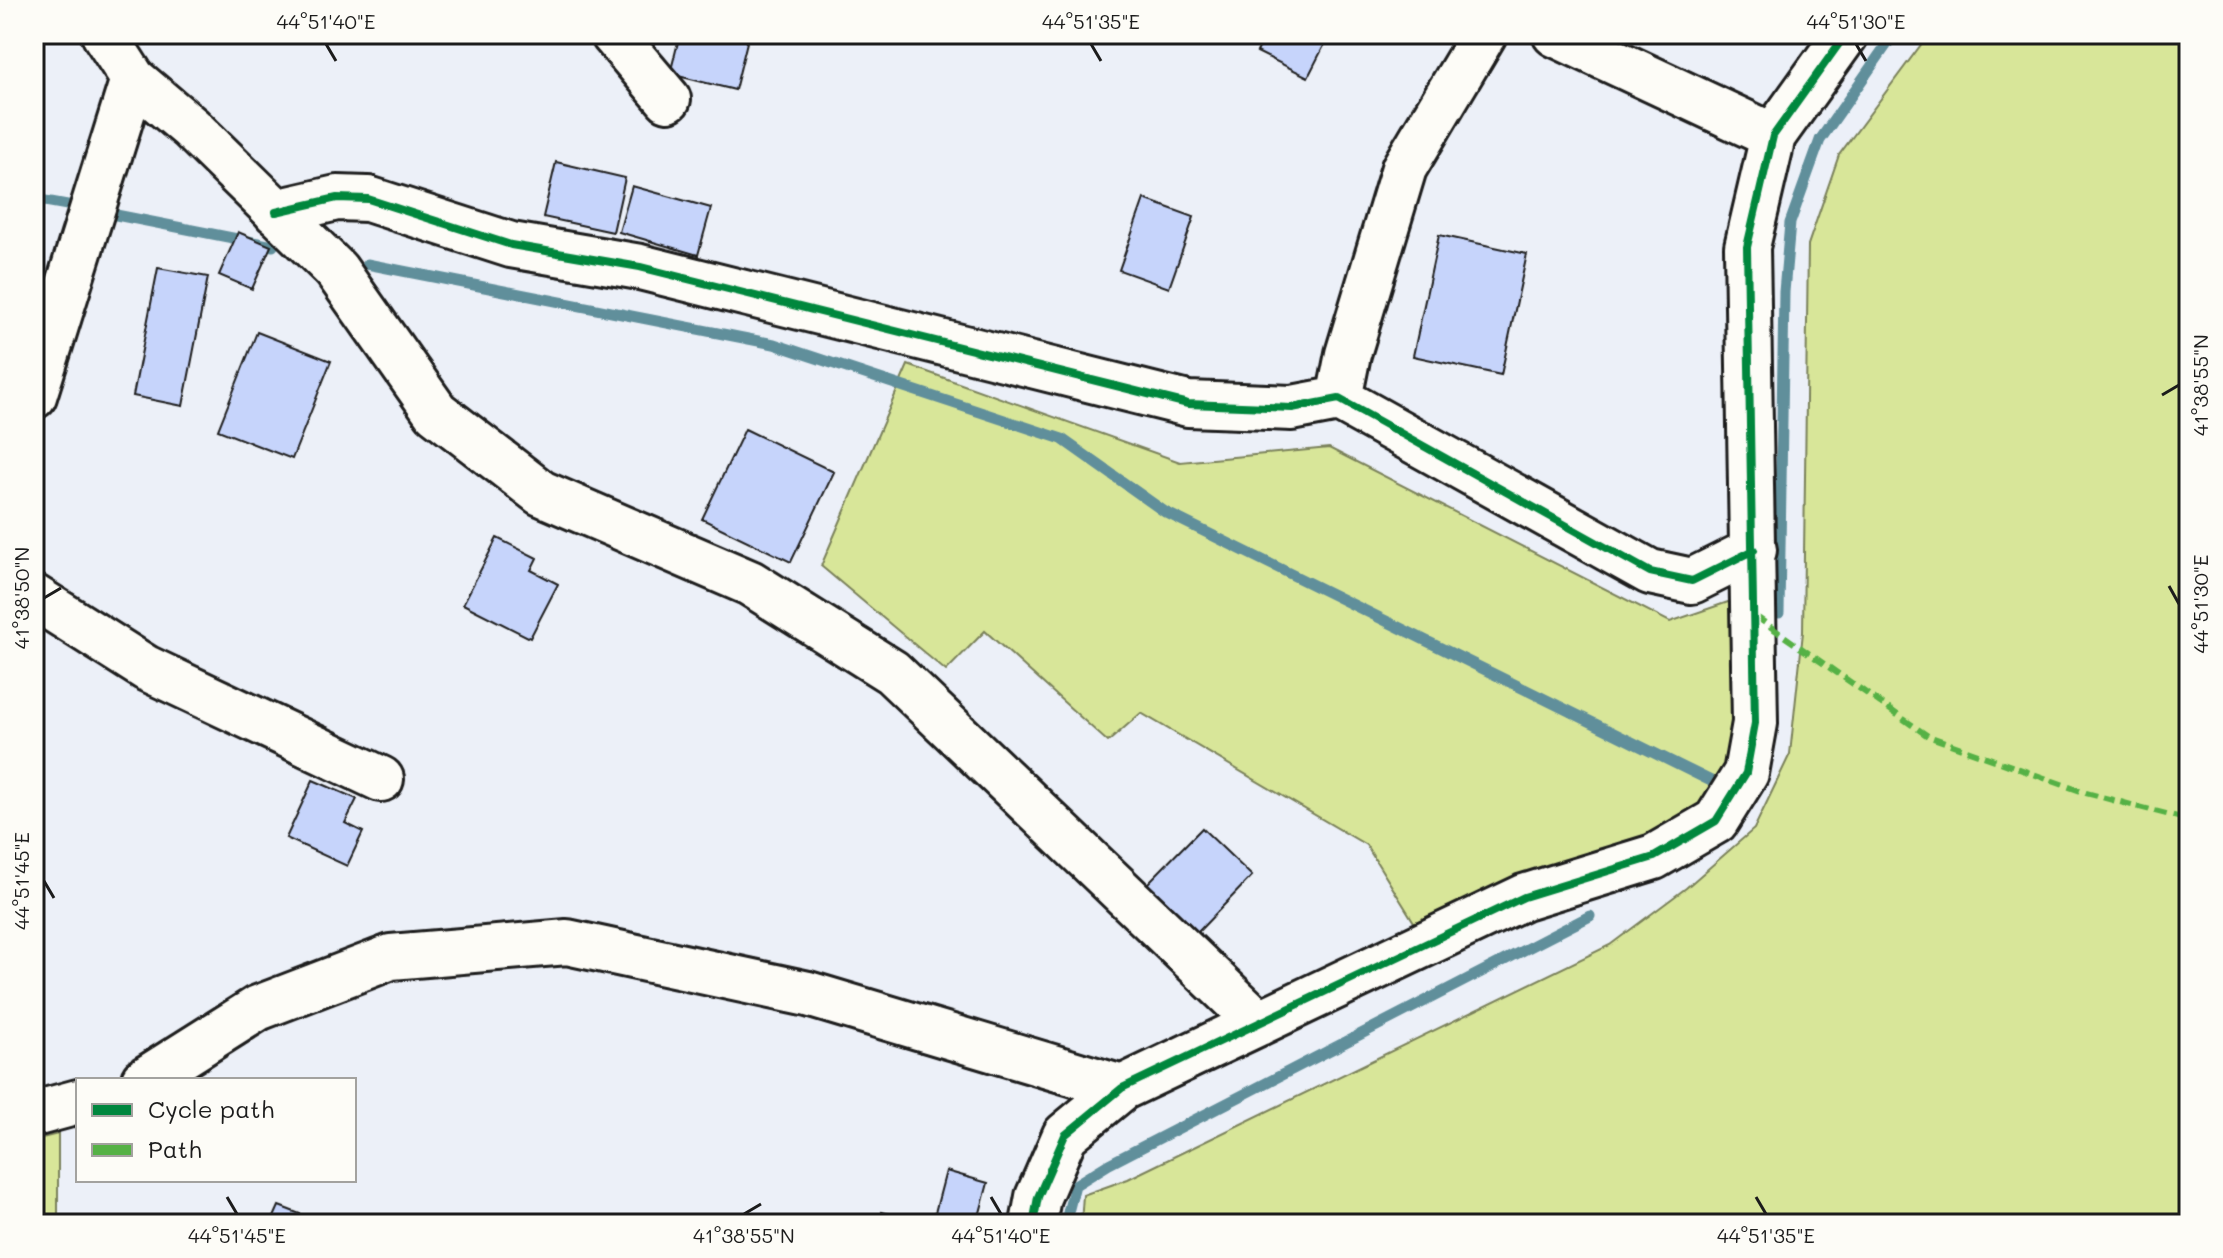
<svg xmlns="http://www.w3.org/2000/svg" width="2223" height="1258" font-family="Mali,sans-serif">
	<rect width="100%" height="100%" fill="#ecf0f8"/>
	<filter id="ink" filterUnits="userSpaceOnUse"><feTurbulence type="fractalNoise" baseFrequency=".0125" numOctaves="2"/><feDisplacementMap in="SourceGraphic" scale="16" xChannelSelector="R" yChannelSelector="G"/><feConvolveMatrix kernelMatrix="1 2 1 2 8 2 1 2 1" color-interpolation-filters="sRGB"/></filter>
	<g filter="url(#ink)">
		<path fill="#d8e699" stroke="#7a815a" stroke-width="2" d="M1929,34H2189V1224H1081L1083,1195L1128,1179L1610,945L1686,888L1754,829L1790,754L1803,632L1808,245L1839,155Z
			M908,365L1180,462L1329,448L1670,622L1737,599V751L1700,819L1417,927L1366,845L1141,713L1108,742L985,631L946,671L821,566Z
			M58,1134V1224H34V1140Z"/>
		<g fill="none" stroke-linecap="round" stroke-linejoin="round">
			<path stroke="#618f9b" stroke-width="11" d="M34,199L84,208
				M101,212L273,246
				M367,264L774,344L1062,439L1165,512L1715,783
				M1779,613L1784,292L1790,223L1820,140L1894,34
				M1065,1224L1075,1185L1109,1164L1590,916"/>
		</g>
		<path fill="#c6d4fb" stroke="#1c1c1c" stroke-width="2" d="M680,34H749L735,90L670,74Z
			M1266,34H1330L1308,77L1257,52Z
			M556,162L625,178L613,232L543,217Z
			M632,186L711,208L698,255L619,232Z
			M1144,199L1194,217L1169,288L1119,270Z
			M238,232L271,246L252,289L219,275Z
			M1439,235L1527,254L1501,375L1413,356Z
			M158,268L208,277L183,406L133,396Z
			M257,332L331,361L292,459L218,430Z
			M745,429L834,472L791,562L702,519Z
			M497,538L537,558L531,570L558,584L530,638L463,604Z
			M313,780L357,799L345,823L363,832L347,866L286,838Z
			M1202,828L1252,876L1197,933L1147,884Z
			M946,1171L988,1183L977,1224H932Z
			M279,1206L326,1224H271Z
			M882,1212L927,1224H879Z"/>
		<g fill="none" stroke-linecap="round" stroke-linejoin="round">
			<defs>
				<path id="minor" d="M104,34L133,79L191,128L336,270L436,412L541,493L750,583L892,672L1259,1023
					M613,34L668,99
					M1555,34L1773,136
					M276,212L337,198L368,199L511,245L640,267L1188,404L1292,408L1339,399L1650,572L1692,581L1754,550
					M34,396L133,79
					M1339,399L1348,354L1404,168L1484,34
					M34,597L146,668L381,779
					M144,1080L258,1008L391,957L567,942L808,994L1122,1088
					M34,1114L78,1102
					M1033,1224L1038,1197L1065,1135L1122,1088L1524,897L1654,857L1716,821L1746,773L1755,723L1747,247L1773,136L1846,34"/>
			</defs>
			<use href="#minor" stroke="#1c1c1c" stroke-width="50"/>
			<use href="#minor" stroke="#fdfcf7" stroke-width="44"/>
			<path stroke="#55b145" stroke-width="6" stroke-dasharray="12 6" stroke-linecap="butt" d="M1755,616L1928,736L2086,793L2189,820"/>
			<defs>
				<path id="cycleway" d="M276,212L337,198L368,199L511,245L640,267L1188,404L1292,408L1339,399L1650,572L1692,581L1754,550
					M1033,1224L1038,1197L1065,1135L1122,1088L1524,897L1654,857L1716,821L1746,773L1755,723L1747,247L1773,136L1846,34"/>
			</defs>
			<use href="#cycleway" stroke="#fdfcf7" stroke-width="13"/>
			<use href="#cycleway" stroke="#00873e" stroke-width="8"/>
		</g>
	</g>
	<path fill="none" stroke="#1c1c1c" stroke-width="3" d="M326,44L336,61M1091,44L1101,61M1856,44L1866,61M2162,395L2179,385M2169,586L2179,604M44,598L61,588M44,881L54,898M227,1197L237,1214M991,1197L1001,1214M1756,1197L1766,1214M744,1214L761,1204"/>
	<rect width="2223" height="1258" fill="none" stroke="#fdfcf7" stroke-width="88"/>
	<rect x="76" y="1078" width="280" height="104" fill="#fdfcf7" stroke="#a3a29f" stroke-width="2"/>
	<rect x="92" y="1104" width="40" height="12" fill="#00873e" stroke="#a3a29f" stroke-width="2"/>
	<text x="148" y="1118" font-size="24" fill="#1c1c1c">Cycle path</text>
	<rect x="92" y="1144" width="40" height="12" fill="#55b145" stroke="#a3a29f" stroke-width="2"/>
	<text x="148" y="1158" font-size="24" fill="#1c1c1c">Path</text>
	<rect x="44" y="44" width="2135" height="1170" fill="none" stroke="#1c1c1c" stroke-width="3"/>
	<g font-size="20" text-anchor="middle" fill="#1c1c1c">
		<text x="326" y="29">44°51'40"E</text>
		<text x="1091" y="29">44°51'35"E</text>
		<text x="1856" y="29">44°51'30"E</text>
		<text transform="translate(2201 385) rotate(-90)" y="7">41°38'55"N</text>
		<text transform="translate(22 598) rotate(-90)" y="7">41°38'50"N</text>
		<text transform="translate(2201 604) rotate(-90)" y="7">44°51'30"E</text>
		<text transform="translate(22 881) rotate(-90)" y="7">44°51'45"E</text>
		<text x="237" y="1243">44°51'45"E</text>
		<text x="744" y="1243">41°38'55"N</text>
		<text x="1001" y="1243">44°51'40"E</text>
		<text x="1766" y="1243">44°51'35"E</text>
	</g>
</svg>
